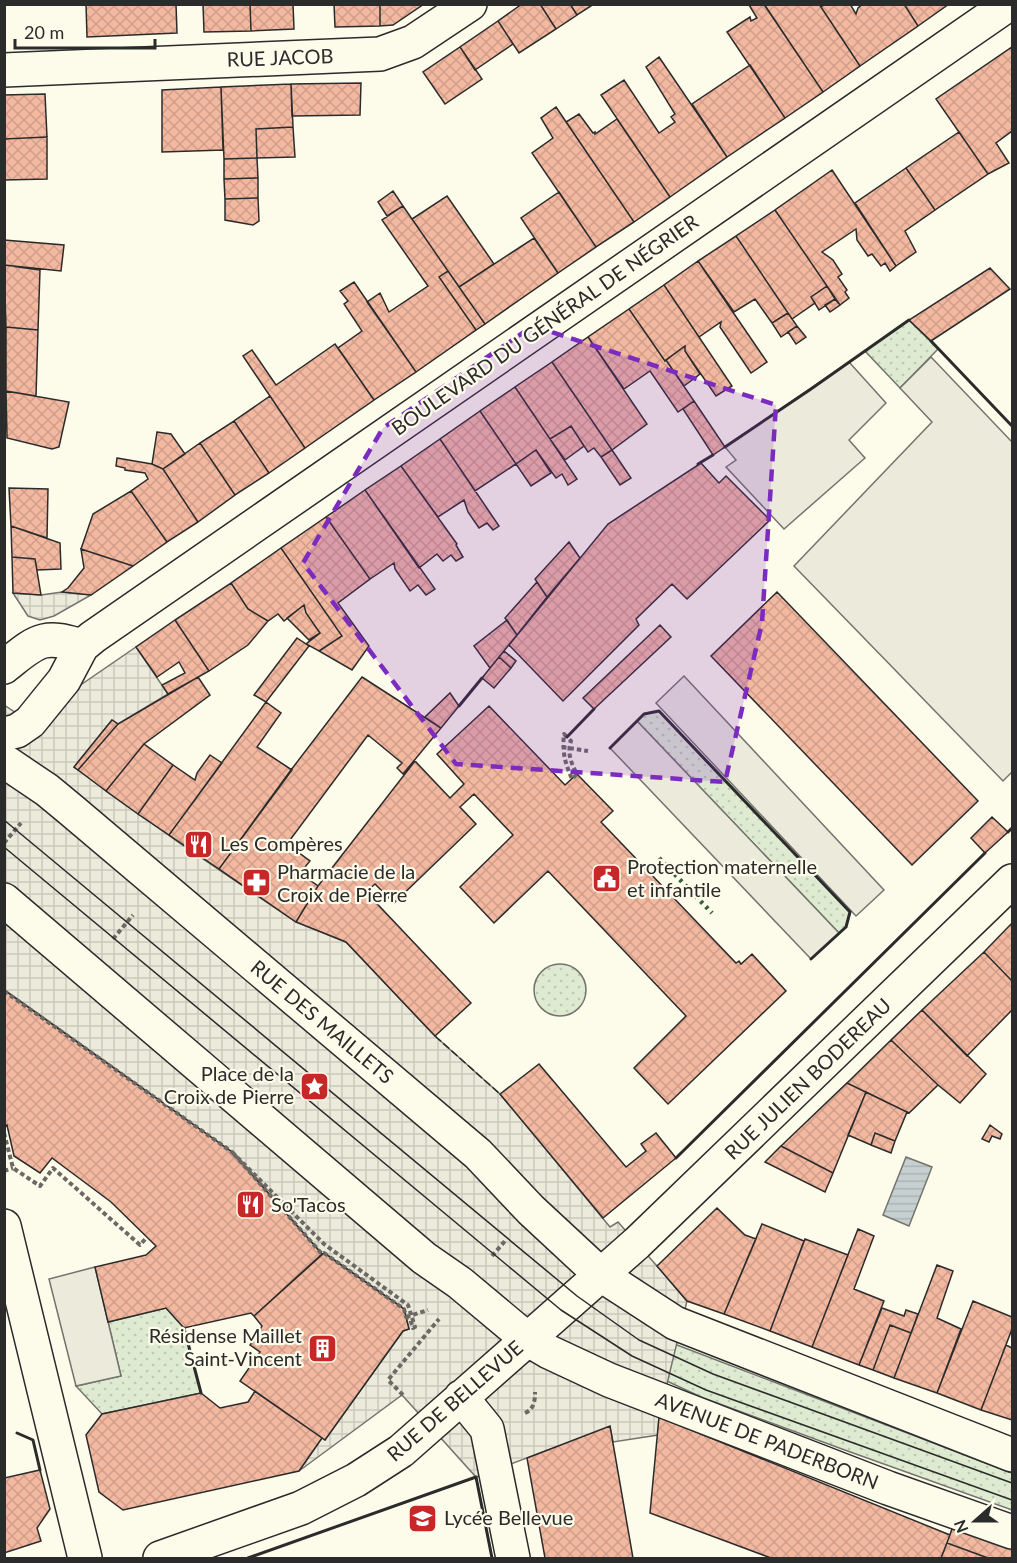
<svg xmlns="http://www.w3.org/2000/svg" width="1017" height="1563" font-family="Lato,sans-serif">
	<defs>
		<pattern id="grass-dots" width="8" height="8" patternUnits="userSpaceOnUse" patternTransform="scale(1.5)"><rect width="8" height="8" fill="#deebd1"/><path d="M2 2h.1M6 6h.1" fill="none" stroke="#bfcab4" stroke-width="1.8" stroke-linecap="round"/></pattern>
		<pattern id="plaza-grid" width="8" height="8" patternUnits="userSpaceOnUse" patternTransform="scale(1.5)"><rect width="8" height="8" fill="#eceadb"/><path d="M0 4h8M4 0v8" fill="none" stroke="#cbc9bc"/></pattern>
		<pattern id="water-rules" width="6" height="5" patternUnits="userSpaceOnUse" patternTransform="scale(1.5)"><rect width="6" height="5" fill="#c7d0d0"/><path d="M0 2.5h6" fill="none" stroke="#abb3b3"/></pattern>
		<pattern id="building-cross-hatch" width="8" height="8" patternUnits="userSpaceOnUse" patternTransform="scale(1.5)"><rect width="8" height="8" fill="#f2b8a0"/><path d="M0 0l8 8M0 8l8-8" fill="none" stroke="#d09e8a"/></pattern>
	</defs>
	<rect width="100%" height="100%" fill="#fdfbea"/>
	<path fill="url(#grass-dots)" stroke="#74746e" stroke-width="1.5" d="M909,320L938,349L900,388L865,351Z
		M659,711L850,912L846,927L839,933L637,721L644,714Z
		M534 990a26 26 0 1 1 52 0a26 26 0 1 1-52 0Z
		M166,1308L184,1328L201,1393L102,1414L76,1386L121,1376L108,1322Z
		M664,1340L1012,1473V1510L842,1449L701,1397L626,1362Z"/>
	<path fill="#eceadb" stroke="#74746e" stroke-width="1.5" d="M931,357L1012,442V772L1003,781L794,566L932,422L900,388Z
		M849,362L886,403L849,440L865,458L784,529L726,467L736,460L725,447Z
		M684,676L884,890L856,916L656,703Z
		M637,721L839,933L811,959L610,748Z
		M95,1267L121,1376L76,1386L49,1279Z"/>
	<path fill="url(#plaza-grid)" stroke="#74746e" stroke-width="1.5" d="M62,592L91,595L54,616L40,620L28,616L13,593L41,595Z
		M136,647L168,694L118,724L112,720L74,767L178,842L296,922L346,942L435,1036L500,1094L610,1227L618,1222L657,1266L687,1301L659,1417L658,1435L613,1442L610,1427L476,1477L402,1395L299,1471L322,1438L325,1440L403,1331L409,1329L404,1309L325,1253L322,1254L232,1152L5,990L4,705L43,731L66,695Z"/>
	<path fill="url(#water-rules)" stroke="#74746e" stroke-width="1.5" d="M906,1157L932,1167L909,1226L883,1215Z"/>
	<path fill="url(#building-cross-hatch)" stroke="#2b2b2b" stroke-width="1.5" d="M86,4H176L177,33L87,37Z
		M203,4H250L251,31L204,32Z
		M250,4H293L294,29L251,31Z
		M334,4H380V26L335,27Z
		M380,4H424L393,25L380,26Z
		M522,4H540L556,29L519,53L498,21Z
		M540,4H570L577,15L556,29Z
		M570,4H594L577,15Z
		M764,4L823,92L785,118L727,32L750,17L751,21L757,18L749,5Z
		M766,4H819L860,66L823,92L765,6Z
		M825,4H850L856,14L858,8L863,4H904L918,26L860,66L821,7Z
		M904,4H949L918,26Z
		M498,21L513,44L475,70L460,47Z
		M460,47L482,79L445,104L423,72Z
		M1012,47V131L996,143L1009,163L988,174L936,99Z
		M659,57L727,157L670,197L601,95L624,80L659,133L675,122L671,117L675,114L646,67Z
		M750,65L785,118L727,157L692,104Z
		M361,83L360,115L292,116L291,84Z
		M291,84L293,127L256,129L257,158L224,159L221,87Z
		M221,87L223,150L162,152V90Z
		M45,94L47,137L4,139V95Z
		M556,107L634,222L596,247L532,153L553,138L541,118Z
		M579,114L593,133L595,132V134L617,119L670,197L634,222L566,122Z
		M293,127L295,157L257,158L256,129Z
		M959,132L988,174L935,210L906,168Z
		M47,137V179L4,180V139Z
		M257,158L258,178L224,179V159Z
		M906,168L935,210L905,231L916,252L896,266L855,203Z
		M832,170L896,266L890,271L885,263L881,266L872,254L868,256L857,240L856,229L822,252L833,260L842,274L838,277L847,290L845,292L849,298L840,305L775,210Z
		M258,178V198L225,199L224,179Z
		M393,191L403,206L387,216L378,202Z
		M559,192L596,247L558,273L521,218Z
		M447,196L494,264L459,287L412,219Z
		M258,198L259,221L253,225L225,220V199Z
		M403,206L448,271L439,277L476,330L416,372L367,302L380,293L389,312L428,286L382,220Z
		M775,210L827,286L811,297L815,303L792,319L736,236Z
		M736,236L788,313L772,323L755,299L734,312L698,261Z
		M534,238L558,273L485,324L459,287Z
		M4,240L64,245L61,271L4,265Z
		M698,261L767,362L751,373L720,327L721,322L699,337L664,285Z
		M4,265L40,270L38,330L6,327Z
		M990,268L1010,289L931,341L909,320Z
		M448,271L485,324L476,330L439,277Z
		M354,282L416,372L374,400L338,348L362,331L344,304L348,301L340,291Z
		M664,285L732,386L716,396L685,351V346L665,361L629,309Z
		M827,286L835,299L819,310L811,297Z
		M835,299L840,305L830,312L825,305Z
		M629,309L665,361L666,360L694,401L678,412L650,371L624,389L588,337Z
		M788,313L797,326L781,337L772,323Z
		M797,326L806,337L796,344L788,332Z
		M6,327L38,330L36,396L6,391Z
		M588,337L647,424L612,450L552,362Z
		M335,344L374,400L305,448L243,356L252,350L276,385Z
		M685,346V351L700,374L684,386L666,360Z
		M552,362L612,450L601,457L594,448L588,452L571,426L550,439L515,387Z
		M515,387L577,479L568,485L562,474L556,478L536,450L516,464L480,411Z
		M6,391L69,402L59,447L52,449L7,438Z
		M270,396L305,448L269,473L234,421Z
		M694,401L725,447L713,455L683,409Z
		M480,411L516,464L475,491L440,439Z
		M234,421L269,473L235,495L200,443Z
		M571,426L584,446L565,460L550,439Z
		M157,432L171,434L185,454L163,469L152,464Z
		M440,439L499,526L493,530L487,523L479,528L468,512L464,500L438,517L401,466Z
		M200,443L235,495L198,522L163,469Z
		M536,450L551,473L531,486L516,464Z
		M612,450L631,478L620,485L601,457Z
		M117,458L152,464L163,469L198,522L167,542L131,491L148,479L145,473L125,470V468L116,466Z
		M701,463L719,483L726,476L770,520L687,599L672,584L636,619L639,625L563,701L509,645L608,524Z
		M401,466L457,544L456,545L463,557L456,561L451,555L443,561L437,554L419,568L365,490Z
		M9,488L48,489L47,538L11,526Z
		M365,490L435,589L426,595L418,585L410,591L395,569L394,563L370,579L326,517Z
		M131,491L167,542L133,566L81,549L93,514Z
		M326,517L370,579L338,603L369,646L352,670L319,651L342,636L281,548Z
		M11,526L60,543L61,569L37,570L35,559L12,557Z
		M569,542L580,558L547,597L535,579Z
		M281,548L342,636L319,651L306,644L320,633L306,613L304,605L284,621L278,614L268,621L248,609L231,583Z
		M81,549L133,566L91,595L62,592L68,588L84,568Z
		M12,557L35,559L41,595L13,593Z
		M537,582L547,597L517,635L505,618Z
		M231,583L248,609L268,621L248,645L209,671L175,620Z
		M777,592L978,801L912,865L711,656Z
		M304,605L306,613L320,633L309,640L287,618Z
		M175,620L209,671L168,694L162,685L185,673L179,662L157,677L136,647Z
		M507,620L517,635L490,668L474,646Z
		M660,625L671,637L594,709L583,698Z
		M297,638L309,646L266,702L254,695Z
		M504,651L516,661L511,668L499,657Z
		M499,657L511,668L494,688L482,678Z
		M198,677L210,695L144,744L106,791L78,770L118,724Z
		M362,677L441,728L403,774L397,768L402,763L368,735L287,844L310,861L300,873L318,886L296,922L219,869L291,770Z
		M450,693L459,706L441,728L425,717Z
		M266,702L281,713L257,747L292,770L219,869L169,835Z
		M489,706L565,785L577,774L613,811L601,822L736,963L739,961L741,964L752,954L786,991L668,1104L634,1068L686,1016L548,871L494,923L460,887L513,835L474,794L460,807L476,824L394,903L375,884L366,892L471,1003L435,1036L346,942L296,922L318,886L415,761L450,798L464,784L437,754Z
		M112,720L118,724L78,770L74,767Z
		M144,744L173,765L138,814L106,791Z
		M210,755L222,763L169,835L138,814L173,765L195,780L197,773Z
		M992,817L1008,832L985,853L971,838Z
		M1012,923V981L984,952Z
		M984,952L1012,981V1010L967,1056L922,1010Z
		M4,990L232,1152L322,1254L254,1316L251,1313L184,1328L166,1308L108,1322L95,1267L146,1255L156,1246L111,1202L52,1158L40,1173L14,1156L7,1125L4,1126Z
		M922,1010L986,1074L960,1103L938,1085L891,1040Z
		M891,1040L938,1085L909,1113L847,1083Z
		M539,1064L626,1167L646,1151L641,1144L656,1133L676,1158L603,1218L500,1094Z
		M847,1083L866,1092L833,1173L781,1146Z
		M866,1092L907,1112L895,1141L875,1133L871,1145L848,1135Z
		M990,1125L1002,1134L1000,1139L992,1136L989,1142L982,1139Z
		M875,1133L895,1141L891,1153L871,1145Z
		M781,1146L833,1173L825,1192L765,1162Z
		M717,1208L745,1235L756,1239L724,1314L687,1301L657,1266Z
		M762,1224L804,1241L770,1331L724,1314Z
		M858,1229L874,1236L854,1289L884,1301L859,1365L812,1347Z
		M805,1239L848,1255L812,1347L770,1331Z
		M324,1253L404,1309L409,1329L403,1331L325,1440L240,1381L260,1352L250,1345L262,1326L254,1316Z
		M937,1265L953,1271L937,1318L961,1329L937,1393L894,1378Z
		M973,1301L1012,1317V1329L981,1410L937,1393Z
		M882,1308L904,1316L906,1310L918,1314L911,1333L890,1325L873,1370L859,1365Z
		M890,1325L911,1333L894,1378L873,1370Z
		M1006,1345L1012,1348V1420L981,1410Z
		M255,1391L322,1438L299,1471L123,1510L99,1492L86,1435L102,1414L201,1393L220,1408L248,1402Z
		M659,1417L950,1535L941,1558H771L650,1513Z
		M610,1426L633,1558H545L527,1458Z
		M40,1470L50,1509L37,1528L41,1541L4,1553V1478Z
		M953,1526L1012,1548V1558H988L947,1543Z
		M947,1543L988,1558H941Z"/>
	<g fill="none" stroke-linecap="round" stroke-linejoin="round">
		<defs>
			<path id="minor" d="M4,70L380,54L413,42L470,4
				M4,667C16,658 30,644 44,641C57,638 70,643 82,646
				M4,734L17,731L30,722L64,680L82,646L93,637L1009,4
				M4,1226L85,1558
				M461,1397L487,1429L513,1558
				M160,1558L301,1508L356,1480L401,1451L637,1243L1012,881"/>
			<path id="major" d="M4,761L47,790L70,809L478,1154L531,1210L601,1275L675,1323L1012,1455
				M4,900L424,1258L460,1283L527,1339L549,1352L609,1380L888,1488L1012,1532"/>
		</defs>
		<use href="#minor" stroke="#2b2b2b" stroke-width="36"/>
		<use href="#major" stroke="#2b2b2b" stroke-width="36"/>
		<path stroke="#6a6964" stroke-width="4" stroke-dasharray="4.5 3" stroke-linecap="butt" d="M564,734L571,741C567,753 571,763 577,774L572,779C565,763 562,752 564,734Z
			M562,747L588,751
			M4,843L21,823
			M113,939L133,915
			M4,991L232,1152
			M4,1133L13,1168L40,1186L53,1168L140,1245L147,1237
			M232,1152L324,1244L408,1305L415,1327L413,1328L410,1319L406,1317L404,1309L324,1253L322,1254Z
			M4,1171L13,1168
			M492,1256L505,1241
			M406,1317L428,1310
			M403,1395L388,1380L439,1319
			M525,1413C534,1409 535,1401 535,1392"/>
		<use href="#minor" stroke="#fdfbea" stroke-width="33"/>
		<use href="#major" stroke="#fdfbea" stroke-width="33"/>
		<path stroke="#2b2b2b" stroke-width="1.5" d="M4,820L577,1296L639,1340L713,1374L1012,1483
			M4,847L561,1310L632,1356L706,1390L1012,1500"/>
		<path stroke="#34623c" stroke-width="4.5" stroke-dasharray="3 4.5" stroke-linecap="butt" d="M659,858L712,913"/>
		<path stroke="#2b2b2b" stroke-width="1.5" stroke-dasharray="8 3" stroke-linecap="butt" d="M435,1036L500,1094"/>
		<path stroke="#2b2b2b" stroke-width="3" d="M931,341L1012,426
			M725,447L811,389L909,320
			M698,464L713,455
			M459,706L482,678
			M567,737L594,709
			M610,748L644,714L659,711L850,912L846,927L811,959
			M1008,832L1012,828
			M676,1158L985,853
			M184,1328L201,1393
			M17,1433L33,1440L40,1470
			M248,1558L476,1477L492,1558"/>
	</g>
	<path fill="#7b2cbf" fill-opacity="0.2" stroke="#7b2cbf" stroke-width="4.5" stroke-dasharray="12 8" stroke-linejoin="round" d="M533,326L776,405L762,623L725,782L456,764L303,563L383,428Z"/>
	<defs>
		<symbol id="restaurant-square" viewBox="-11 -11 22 22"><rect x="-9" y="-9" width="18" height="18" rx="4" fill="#c62828" stroke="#fdfbea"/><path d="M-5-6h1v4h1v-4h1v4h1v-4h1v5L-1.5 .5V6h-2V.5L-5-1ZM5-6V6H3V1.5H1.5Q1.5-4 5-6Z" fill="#fff"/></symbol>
		<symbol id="civic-square" viewBox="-11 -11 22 22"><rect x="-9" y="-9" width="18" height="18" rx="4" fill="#c62828" stroke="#fdfbea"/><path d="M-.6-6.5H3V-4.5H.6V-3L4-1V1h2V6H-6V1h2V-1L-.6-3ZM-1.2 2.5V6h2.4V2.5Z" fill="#fff"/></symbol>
		<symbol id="pharmacy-square" viewBox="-11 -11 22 22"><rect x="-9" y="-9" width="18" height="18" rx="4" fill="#c62828" stroke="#fdfbea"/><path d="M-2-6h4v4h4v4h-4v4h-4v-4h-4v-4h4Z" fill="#fff"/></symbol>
		<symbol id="sight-square" viewBox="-11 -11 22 22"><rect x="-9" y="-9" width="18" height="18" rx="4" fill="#c62828" stroke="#fdfbea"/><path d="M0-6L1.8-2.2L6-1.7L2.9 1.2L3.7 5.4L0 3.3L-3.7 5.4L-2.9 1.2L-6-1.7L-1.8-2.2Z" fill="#fff"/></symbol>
		<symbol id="building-square" viewBox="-11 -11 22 22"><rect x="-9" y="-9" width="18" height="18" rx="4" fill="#c62828" stroke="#fdfbea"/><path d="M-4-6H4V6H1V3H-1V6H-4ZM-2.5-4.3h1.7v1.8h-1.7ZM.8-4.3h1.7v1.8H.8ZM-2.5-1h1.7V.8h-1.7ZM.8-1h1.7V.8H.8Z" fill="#fff"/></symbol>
		<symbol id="school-square" viewBox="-11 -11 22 22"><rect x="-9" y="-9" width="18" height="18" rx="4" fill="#c62828" stroke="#fdfbea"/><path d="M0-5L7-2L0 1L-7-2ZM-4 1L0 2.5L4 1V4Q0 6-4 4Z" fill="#fff"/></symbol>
	</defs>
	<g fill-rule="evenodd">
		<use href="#restaurant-square" x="182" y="828" width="33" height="33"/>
		<use href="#civic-square" x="590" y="862" width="33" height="33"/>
		<use href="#pharmacy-square" x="240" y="866" width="33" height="33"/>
		<use href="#sight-square" x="298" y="1070" width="33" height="33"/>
		<use href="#restaurant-square" x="234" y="1188" width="33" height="33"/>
		<use href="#building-square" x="306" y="1332" width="33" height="33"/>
		<use href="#school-square" x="406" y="1502" width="33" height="33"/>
	</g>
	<g text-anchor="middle" stroke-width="4.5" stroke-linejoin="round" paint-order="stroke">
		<g font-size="20" fill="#2b2b2b" stroke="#fdfbea">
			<text transform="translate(280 58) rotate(-2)" y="7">RUE JACOB</text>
			<text transform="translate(545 325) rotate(-35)" y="7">BOULEVARD DU GÉNÉRAL DE NÉGRIER</text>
			<text transform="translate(322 1022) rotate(40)" y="7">RUE DES MAILLETS</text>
			<text transform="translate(808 1079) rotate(-44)" y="7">RUE JULIEN BODEREAU</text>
			<text transform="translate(455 1401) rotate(-41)" y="7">RUE DE BELLEVUE</text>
			<text transform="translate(767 1441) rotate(21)" y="7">AVENUE DE PADERBORN</text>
		</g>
		<g font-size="20" fill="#2b2b2b" stroke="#fdfbea" text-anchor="start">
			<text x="220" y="851">Les Compères</text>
			<text x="627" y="874">Protection maternelle<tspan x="627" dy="23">et infantile</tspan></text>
			<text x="277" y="879">Pharmacie de la<tspan x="277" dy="23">Croix de Pierre</tspan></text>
			<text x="294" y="1081" text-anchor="end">Place de la<tspan x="294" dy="23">Croix de Pierre</tspan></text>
			<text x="271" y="1212">So'Tacos</text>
			<text x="302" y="1343" text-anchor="end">Résidense Maillet<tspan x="302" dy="23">Saint-Vincent</tspan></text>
			<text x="444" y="1525">Lycée Bellevue</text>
		</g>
	</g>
	<rect width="1017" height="1563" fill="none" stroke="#2b2b2b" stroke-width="12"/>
	<g transform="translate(975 1521) rotate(249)" stroke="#fdfbea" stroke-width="4.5" paint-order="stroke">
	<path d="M0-4.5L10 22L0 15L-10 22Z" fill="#2b2b2b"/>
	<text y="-9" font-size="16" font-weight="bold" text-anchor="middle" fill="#2b2b2b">N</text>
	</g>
	<path d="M15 39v9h140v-9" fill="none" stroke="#2b2b2b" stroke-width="3"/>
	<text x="24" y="39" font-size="18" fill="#2b2b2b" stroke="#fdfbea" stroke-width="4.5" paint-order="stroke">20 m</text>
</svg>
